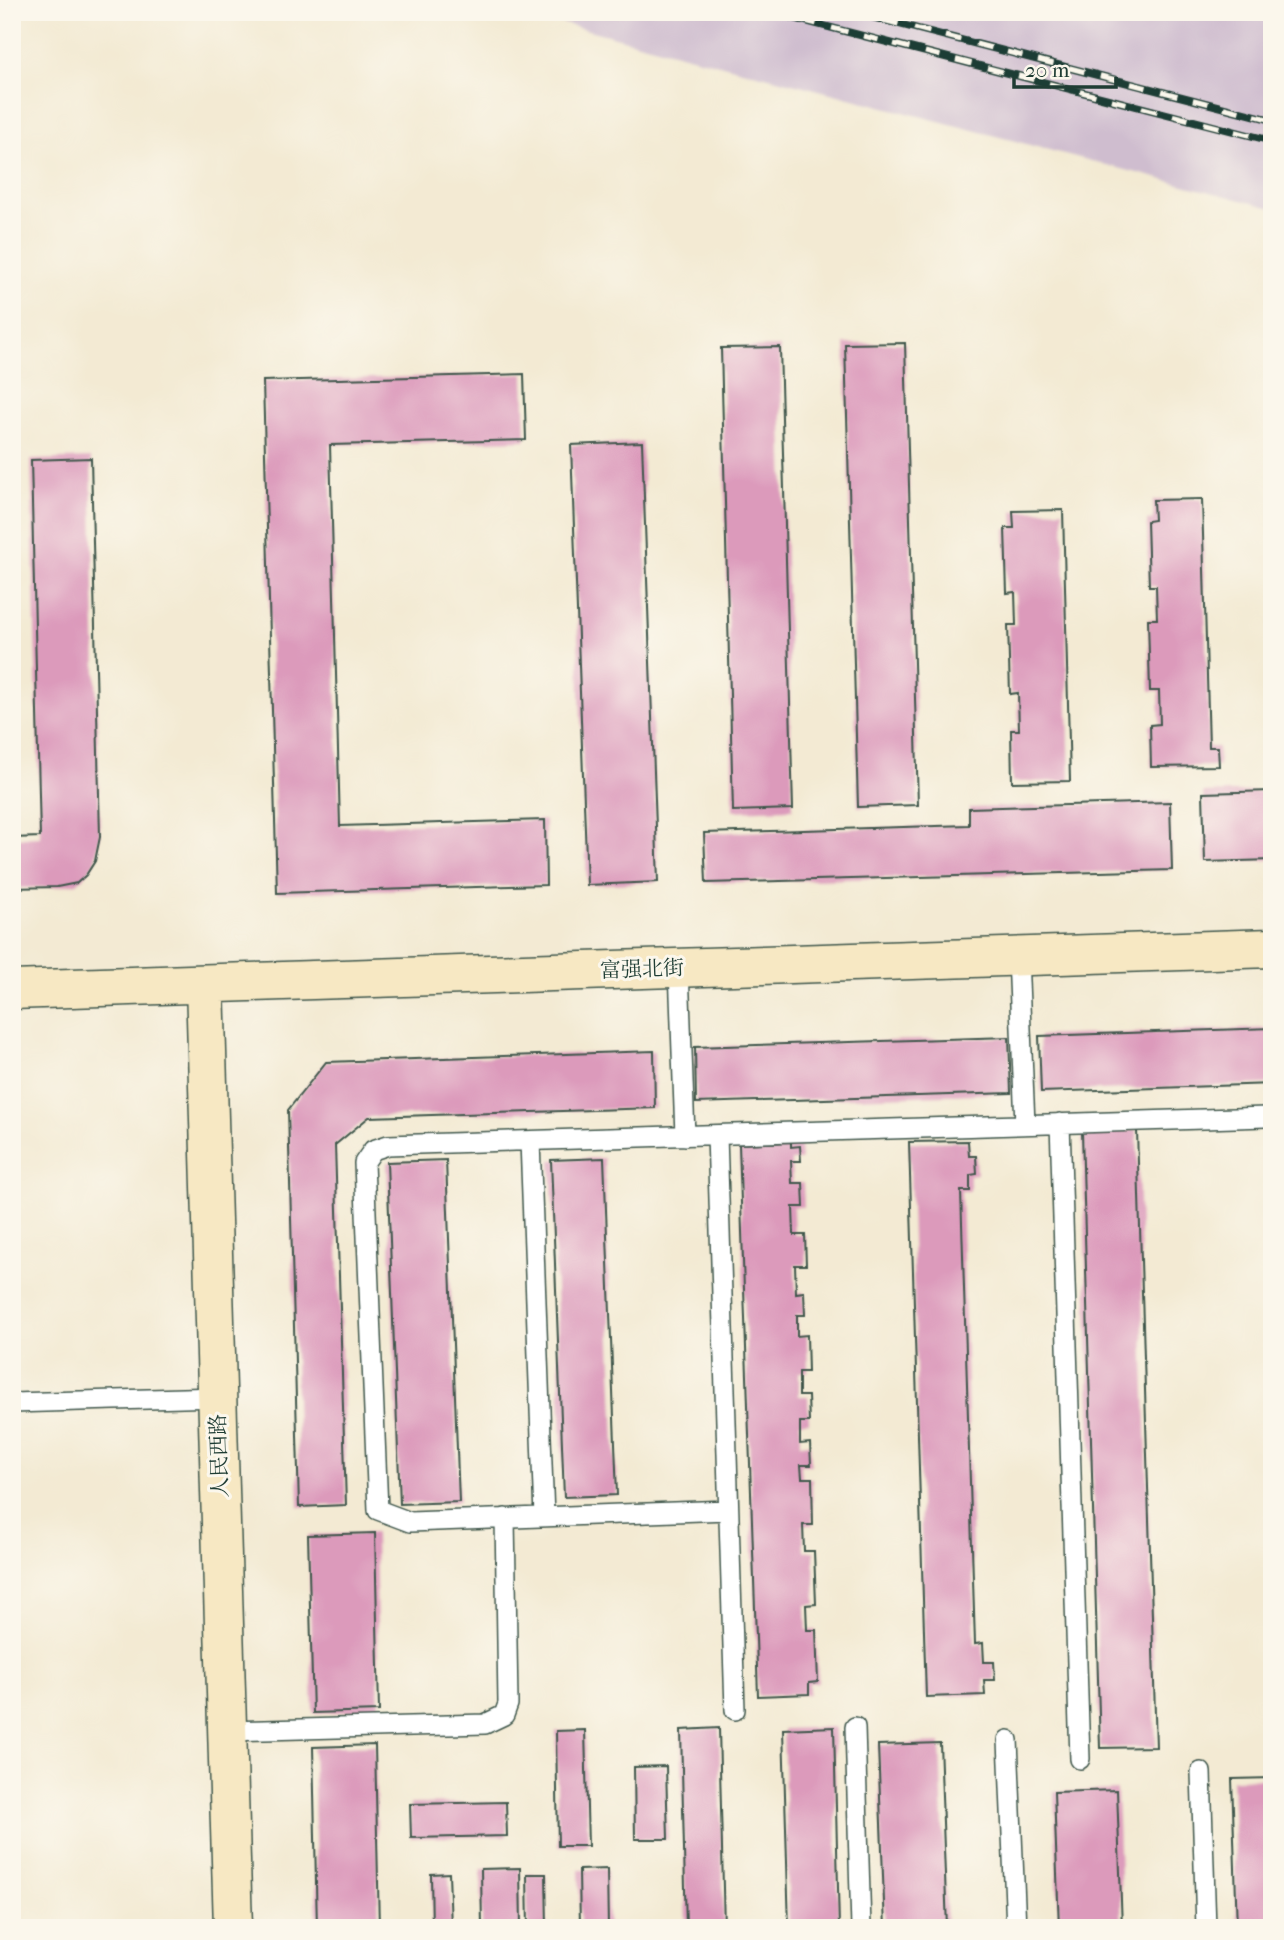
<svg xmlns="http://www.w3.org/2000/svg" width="1284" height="1940" font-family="'IM FELL French Canon','Noto Serif SC',serif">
	<rect width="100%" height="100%" fill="#fbf7ec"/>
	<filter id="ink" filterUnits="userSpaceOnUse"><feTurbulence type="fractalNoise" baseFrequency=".0143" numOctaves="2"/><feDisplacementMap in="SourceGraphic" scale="14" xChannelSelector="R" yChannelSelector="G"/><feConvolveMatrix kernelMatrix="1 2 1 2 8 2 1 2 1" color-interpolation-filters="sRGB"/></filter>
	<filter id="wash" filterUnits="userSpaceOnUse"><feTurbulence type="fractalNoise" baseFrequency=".00686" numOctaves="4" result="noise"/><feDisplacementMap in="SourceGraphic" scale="28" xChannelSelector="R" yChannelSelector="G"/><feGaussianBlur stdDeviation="1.57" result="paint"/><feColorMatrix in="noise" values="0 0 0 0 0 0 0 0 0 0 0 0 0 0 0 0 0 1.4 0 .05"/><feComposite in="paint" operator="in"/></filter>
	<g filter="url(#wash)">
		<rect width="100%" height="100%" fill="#f3ead3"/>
		<path fill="#cfbdcf" d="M519,12H1272V208Z"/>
		<g id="blocks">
			<path fill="#dc9abb" d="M905,343L918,805L858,807L845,344Z
				M780,347L793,809L733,811L721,348Z
				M524,374L526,440L330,445L340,826L545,820L546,885L277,893L263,381Z
				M642,442L658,882L587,885L571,445Z
				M91,458L100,837L95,861L86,875L77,883L57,887L12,888V838L40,837L31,460Z
				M1202,499L1209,747H1218L1219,766L1151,767L1150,725L1160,724L1159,691H1150L1148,619H1157L1156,586H1149L1147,521L1154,520L1153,500Z
				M1063,510L1070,781L1012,782L1011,730H1019L1018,693L1010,694L1008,625H1016L1015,592L1007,593L1005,528H1014L1013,511Z
				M1272,791V860L1205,862L1203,793Z
				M1170,802L1172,870L706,883L704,833L969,825V808Z
				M1272,1028V1084L1041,1092L1039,1036Z
				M1009,1037L1011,1093L696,1103L695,1047Z
				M654,1051L655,1108L369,1117L335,1145L346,1505L299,1507L288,1110L326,1062Z
				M1137,1130L1156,1747L1100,1748L1082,1132Z
				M968,1141L969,1156H976L977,1174L970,1175V1191H961L975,1644L983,1643L984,1662H994L995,1680H984L985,1695L926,1697L909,1142Z
				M791,1142V1147L800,1146L801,1161H791L792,1183H803L804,1207H793L794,1235H805L806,1265H795L796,1293L804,1292L805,1315H797V1336L807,1335L808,1372H799V1396H808L809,1422H800V1444L810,1443L811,1465H801L802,1478H812L813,1525H803L804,1551H814L816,1604L806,1605L807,1630H816L818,1682L809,1683V1694L758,1696L739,1144Z
				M604,1158L617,1495L564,1497L551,1160Z
				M446,1160L459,1502L400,1504L387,1162Z
				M375,1533L379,1711L313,1713L308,1535Z
				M834,1727L839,1928H789L783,1729Z
				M719,1728L724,1928H686L681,1730Z
				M585,1730L588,1846H558L556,1731Z
				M940,1743L947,1928H885L878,1745Z
				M375,1745L379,1928H317L313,1747Z
				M666,1766L668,1839H635L634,1767Z
				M1272,1778V1928H1237L1232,1779Z
				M1117,1790L1122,1928H1059L1054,1792Z
				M506,1802L507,1836L411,1838L410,1804Z
				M520,1868L521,1928H482L481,1869Z
				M607,1869L608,1928H580L579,1870Z
				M449,1873L451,1928H432L431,1874Z
				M527,1874H546L547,1928H528Z
				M665,1924V1928H632V1925Z"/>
		</g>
	</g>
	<g filter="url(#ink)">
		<use href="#blocks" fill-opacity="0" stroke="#3f574c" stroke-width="2"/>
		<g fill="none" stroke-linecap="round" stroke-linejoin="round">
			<defs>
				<path id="lane" d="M1018,957L1025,1124
					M679,968L685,1136
					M1060,1123L1080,1759
					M717,1135L735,1710
					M530,1141L544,1517
					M12,1403L217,1397
					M728,1510L410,1522L378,1510L364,1163L373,1150L388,1145L1266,1117
					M855,1727L861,1928
					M227,1731L485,1724L504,1715L508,1704L505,1518
					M1008,1740L1016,1928
					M1201,1772L1206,1928"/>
				<path id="secondary" d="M205,984L233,1928
					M12,990L1272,948"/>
			</defs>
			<use href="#lane" stroke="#3f574c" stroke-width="22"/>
			<use href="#secondary" stroke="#3f574c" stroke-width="41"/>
			<use href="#lane" stroke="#fff" stroke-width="19"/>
			<use href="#secondary" stroke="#f7e8c3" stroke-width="38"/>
			<defs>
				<path id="rail" d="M770,12L1272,141
					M852,12L1272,120"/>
			</defs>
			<use href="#rail" stroke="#1f3d34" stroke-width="8"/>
			<use href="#rail" stroke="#fbf7ec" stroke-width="5" stroke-dasharray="16" stroke-linecap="butt"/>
		</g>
	</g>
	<g text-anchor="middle" stroke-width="6" stroke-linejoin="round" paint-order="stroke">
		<g font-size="21" fill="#1f3d34" stroke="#fbf7ec">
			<text transform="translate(642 969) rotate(-2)" y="7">富强北街</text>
			<text transform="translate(219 1456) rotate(-92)" y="7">人民西路</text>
		</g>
	</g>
	<rect width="1284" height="1940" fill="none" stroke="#fbf7ec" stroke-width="42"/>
	<path d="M1014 77v10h102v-10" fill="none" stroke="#1f3d34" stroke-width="3.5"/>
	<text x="1025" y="77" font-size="21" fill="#1f3d34" stroke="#fbf7ec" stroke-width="5" paint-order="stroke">20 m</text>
</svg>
